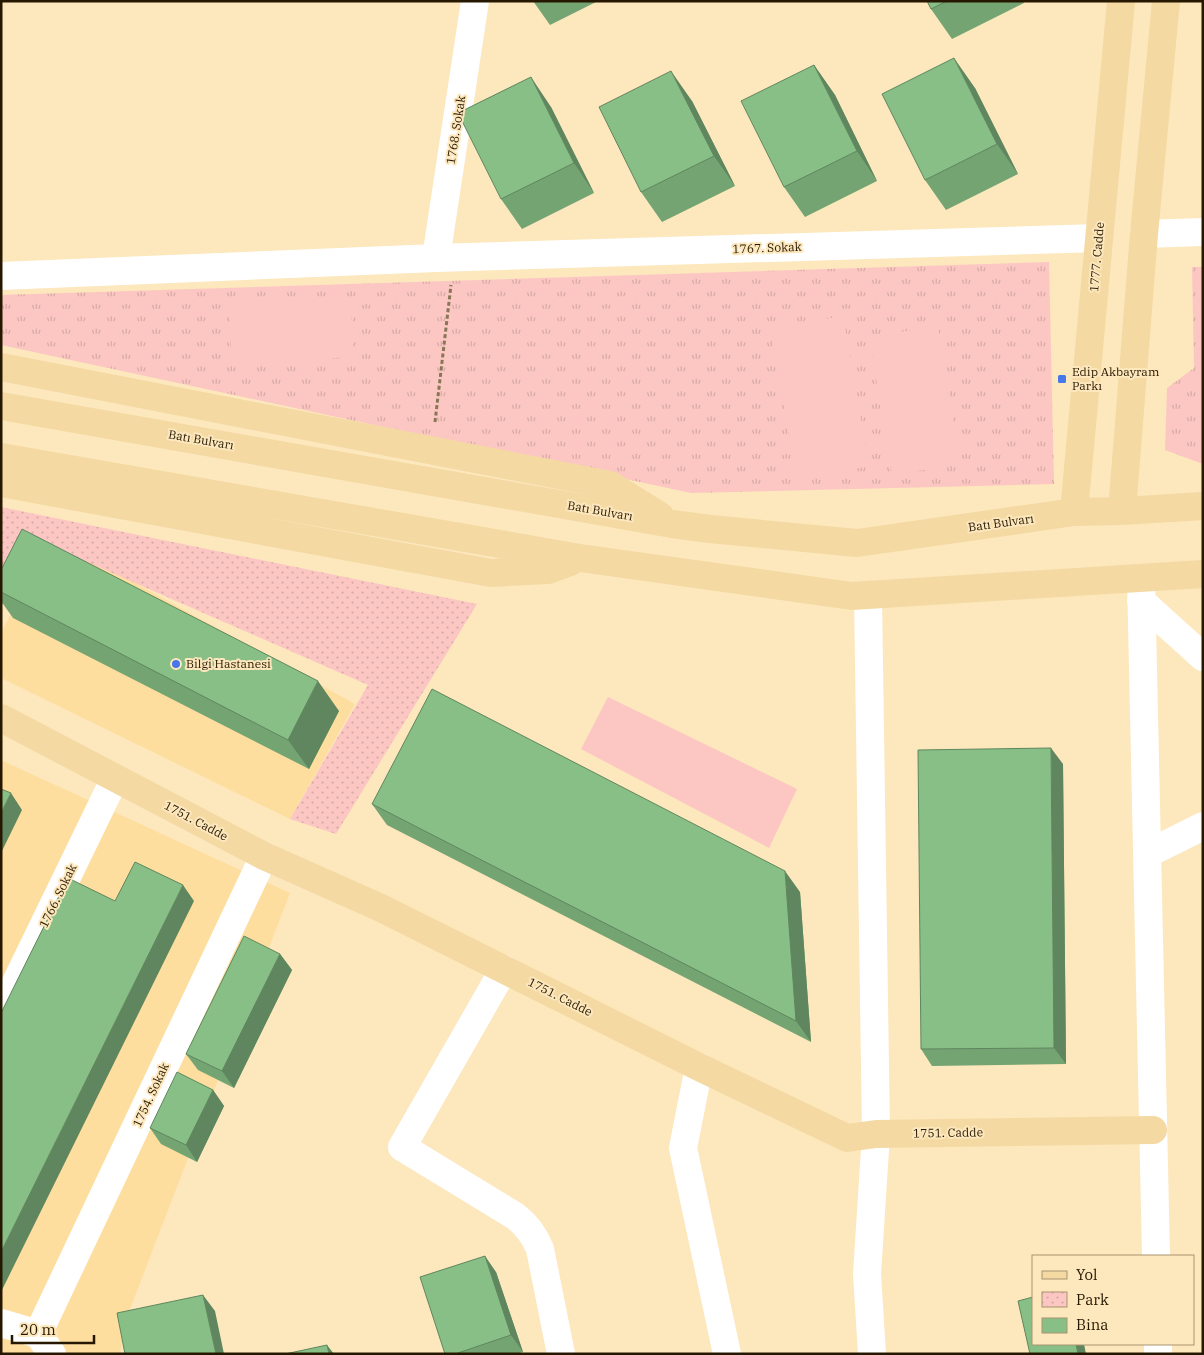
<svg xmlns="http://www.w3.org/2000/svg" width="1204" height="1355" font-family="'IBM Plex Serif',serif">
	<defs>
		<pattern id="grass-tufts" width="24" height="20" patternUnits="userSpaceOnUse" patternTransform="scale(1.25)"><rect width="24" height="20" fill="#fcc7c3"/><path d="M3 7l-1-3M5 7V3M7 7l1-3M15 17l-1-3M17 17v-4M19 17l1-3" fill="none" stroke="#d8aaa6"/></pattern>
		<pattern id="park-dots" width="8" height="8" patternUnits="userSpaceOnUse" patternTransform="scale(1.25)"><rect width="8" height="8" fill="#fcc7c3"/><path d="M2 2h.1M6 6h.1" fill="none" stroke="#d8aaa6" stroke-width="1.8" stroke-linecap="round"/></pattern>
	</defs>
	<rect width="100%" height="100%" fill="#fde7bd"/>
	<path fill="#fede9f" d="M53,538L355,704L290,819L1,678V632Z
		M1,760L290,893L125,1322L120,1354H1Z"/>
	<path fill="url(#grass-tufts)" d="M1049,262L1054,484L691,493L1,345V295Z
		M1192,267H1203V464L1165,450L1167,388L1194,368Z"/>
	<path fill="url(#park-dots)" d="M1,507L477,604L336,834L290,819L368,685L37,540L1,607Z"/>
	<path fill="#fcc7c3" d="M351,298L353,357L232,363L229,303Z
		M843,316L869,466L797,480L770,328Z
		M938,326L960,464L892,475L869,337Z
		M608,697L797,789L769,848L581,749Z"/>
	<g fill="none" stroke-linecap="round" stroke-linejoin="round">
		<path stroke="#887656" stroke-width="3" stroke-dasharray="4 2.5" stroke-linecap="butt" d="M435,422L451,285"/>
		<path stroke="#fff" stroke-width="28" d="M1144,234L1203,232
			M436,258L475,1
			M1,276L436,258L1099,238
			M1141,578L1156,1256
			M868,596L876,1134L867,1274L872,1354
			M1141,601L1203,657
			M1147,854L1203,826
			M504,969L402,1147L515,1216C527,1225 534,1235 540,1249L561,1354
			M1,1013L115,778
			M699,1067L683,1148L727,1354
			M1,1323L38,1334
			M38,1334L264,856
			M38,1334L52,1354
			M1158,1344V1354"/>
		<path stroke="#f4d9a3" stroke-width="28" d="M1,367L610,485L660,516
			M1,406L672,524L710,529L857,543L1074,512L1122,511L1203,506
			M1,457L580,558L852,596L1203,574
			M1,483L491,573L548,570L570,562
			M1122,511L1144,234L1166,1
			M1074,512L1121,1
			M1,718L264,856L381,908L699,1067L847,1138L876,1134L1153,1130"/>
	</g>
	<path fill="#75a473" d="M533,1H598L550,25Z
		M927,1H1023L1024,3L952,39L931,9Z
		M814,65L835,95L877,181L805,217L784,187Z
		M975,88L1018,174L946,210L925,180Z
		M692,101L735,186L662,222L641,192Z
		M551,107L594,193L522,229L501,199Z
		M1,570L339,711L309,769L13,618L1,601Z
		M1063,764L1066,1064L932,1066L921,1049Z
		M372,804L800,892L811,1042L387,825Z
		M280,954L292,970L234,1088L198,1070L186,1054Z
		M213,1090L224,1106L197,1162L161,1144L150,1128Z
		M496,1272L523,1352L516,1354H445Z"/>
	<path fill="#5f865e" d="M954,58L975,88L1018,174L997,144Z
		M814,65L835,95L877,181L857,151Z
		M671,71L692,101L735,186L714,156Z
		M531,77L551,107L594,193L574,163Z
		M318,681L339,711L309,769L288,740Z
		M1051,748L1063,764L1066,1064L1054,1048Z
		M11,793L22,810L1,853V813Z
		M785,871L800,892L811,1042L796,1021Z
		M183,885L194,901L1,1292V1252Z
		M280,954L292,970L234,1088L222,1071Z
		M213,1090L224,1106L197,1162L186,1145Z
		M485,1256L496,1272L523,1352L511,1335Z
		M203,1295L215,1311L224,1354H216Z
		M1076,1344H1084L1086,1354H1078Z
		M327,1345L334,1354H329Z"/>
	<path fill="#88bf86" stroke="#5f865e" d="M927,1H947L931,9Z
		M954,58L997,144L925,180L882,94Z
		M814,65L857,151L784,187L741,101Z
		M671,71L714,156L641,192L599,107Z
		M531,77L574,163L501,199L458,113Z
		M22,529L318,681L288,740L1,592V570Z
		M432,689L785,871L796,1021L372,804Z
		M1051,748L1054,1048L921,1049L918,750Z
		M1,789L11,793L1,813Z
		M135,862L183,885L1,1252V1013L68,878L115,901Z
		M244,936L280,954L222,1071L186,1054Z
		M177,1072L213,1090L186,1145L150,1128Z
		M485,1256L511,1335L455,1354H445L420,1277Z
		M203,1295L216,1354H125L117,1313Z
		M1033,1297V1344H1076L1078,1354H1030L1018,1301Z
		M327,1345L329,1354H285Z"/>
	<g fill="#4578e9" stroke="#fde7bd" stroke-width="2">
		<rect x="1057" y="374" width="10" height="10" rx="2.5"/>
		<circle cx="176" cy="664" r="5"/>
	</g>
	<g text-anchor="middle" stroke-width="4" stroke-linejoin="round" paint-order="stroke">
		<g font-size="12" fill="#261800" stroke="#fde7bd">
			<text transform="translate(456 130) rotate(-81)" y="4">1768. Sokak</text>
			<text transform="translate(767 248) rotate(-2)" y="4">1767. Sokak</text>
			<text transform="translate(1097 257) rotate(-85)" y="4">1777. Cadde</text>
			<text transform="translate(201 440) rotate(10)" y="4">Batı Bulvarı</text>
			<text transform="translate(600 511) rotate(10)" y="4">Batı Bulvarı</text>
			<text transform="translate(1001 523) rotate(-8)" y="4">Batı Bulvarı</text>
			<text transform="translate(196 821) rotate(28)" y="4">1751. Cadde</text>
			<text transform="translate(58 896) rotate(-64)" y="4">1766. Sokak</text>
			<text transform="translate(560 997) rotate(27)" y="4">1751. Cadde</text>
			<text transform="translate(151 1095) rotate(-65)" y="4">1754. Sokak</text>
			<text transform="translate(948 1133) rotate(-1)" y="4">1751. Cadde</text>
		</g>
		<g font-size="12" fill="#261800" stroke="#fde7bd" text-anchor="start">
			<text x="1072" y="376">Edip Akbayram<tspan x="1072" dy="14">Parkı</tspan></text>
			<text x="186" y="668">Bilgi Hastanesi</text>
		</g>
	</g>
	<rect width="1204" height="1355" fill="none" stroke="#261800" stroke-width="5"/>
	<rect x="1032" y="1255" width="162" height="90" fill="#fde7bd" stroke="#a79471"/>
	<rect x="1042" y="1271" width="25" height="8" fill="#f4d9a3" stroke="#a79471"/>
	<text x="1076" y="1280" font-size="15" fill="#261800">Yol</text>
	<rect x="1042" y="1292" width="25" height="15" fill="url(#park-dots)" stroke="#a79471"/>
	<text x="1076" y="1305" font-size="15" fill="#261800">Park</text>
	<rect x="1042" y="1318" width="25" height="15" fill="#88bf86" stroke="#a79471"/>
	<text x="1076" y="1330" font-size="15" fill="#261800">Bina</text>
	<path d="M12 1335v8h82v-8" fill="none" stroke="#261800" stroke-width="2.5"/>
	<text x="20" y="1335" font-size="15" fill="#261800" stroke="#fde7bd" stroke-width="4" paint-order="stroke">20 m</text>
</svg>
